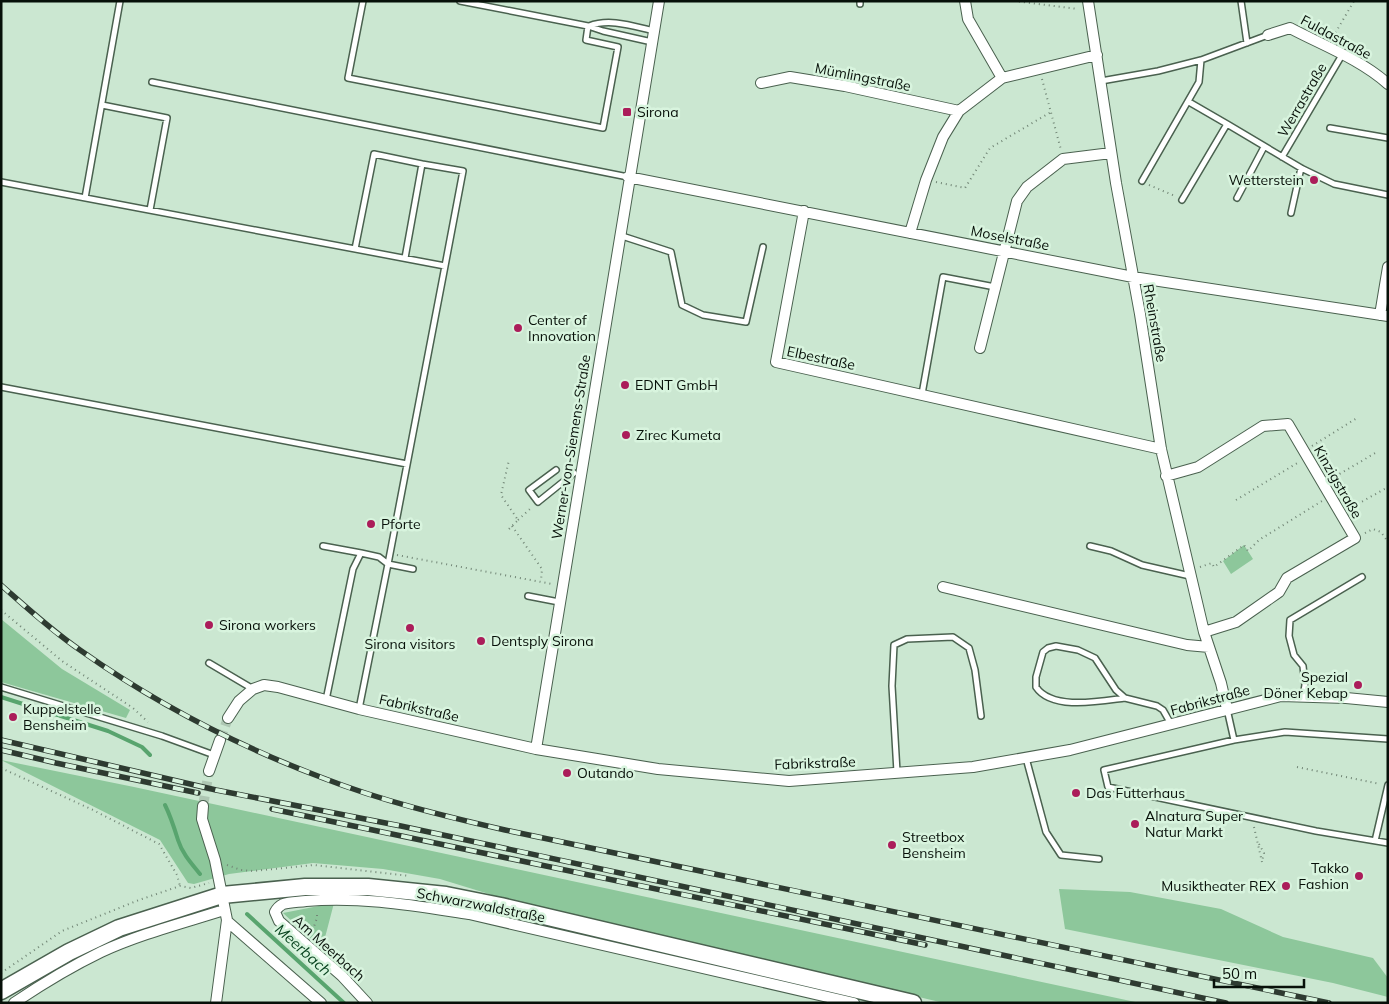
<svg xmlns="http://www.w3.org/2000/svg" width="1389" height="1004" font-family="Mulish,sans-serif">
	<rect width="100%" height="100%" fill="#cbe7d1"/>
	<path fill="#8dc79b" d="M1244,545L1253,559L1231,574L1223,561Z
		M1,619L62,669L130,710L126,718L1,682Z
		M1,760L134,787L1140,1003H944L502,898L440,879L383,869L313,863L229,874L194,884L188,883L160,840Z
		M1059,889L1130,892L1221,909L1283,937L1373,958L1388,978V997L1333,983L1065,929Z
		M334,903L322,949L283,913Z"/>
	<g fill="none" stroke-linecap="round" stroke-linejoin="round">
		<path stroke="#58a46e" stroke-width="4" d="M1,697L108,731L142,747L150,755
			M165,805C171,817 174,827 178,840C182,853 191,863 200,874
			M247,914L344,1003"/>
		<path stroke="#aec7b3" stroke-width="10" stroke-dasharray="10 5" stroke-linecap="butt" d="M220,740L228,718
			M203,806L209,771"/>
		<defs>
			<path id="lane" d="M363,1L348,78L603,128L618,47L586,40L588,26
				M460,1L588,26L603,31L652,42
				M1241,1L1247,43
				M860,4V1
				M589,26C610,18 632,26 654,31
				M1101,81L1158,71L1201,60L1268,35
				M152,82L628,177
				M102,105L167,118L150,210
				M1227,124L1301,168L1334,184L1388,195
				M1330,128L1388,138
				M1282,157L1342,55
				M1142,181L1199,82L1201,60
				M1,182L445,266L388,564L413,569
				M85,198L120,1
				M1237,198L1264,147
				M1182,200L1227,124L1189,102
				M1291,213L1301,168
				M619,235L671,252L682,305L703,315L746,322L763,247
				M355,249L374,154L422,164
				M405,258L422,164L463,171L445,266
				M1,387L407,464
				M922,394L943,277L995,287
				M556,470L529,490L538,502L574,473
				M323,546L361,553
				M1090,546L1111,551L1142,565L1190,576
				M528,596L559,602
				M209,663L253,689
				M1,687L162,736L214,755
				M1303,697L1305,685L1303,666L1294,655L1289,636L1290,620L1362,577
				M1125,698C1101,701 1052,711 1036,687V677L1043,652L1048,648L1056,646L1078,650L1095,658L1116,690L1125,698L1157,706L1163,710L1171,724
				M326,700L353,569L361,553L379,557L388,564L359,709
				M1227,709L1234,740
				M1388,739L1285,732L1234,740L1104,770L1108,787L1316,831L1388,843
				M1026,758L1046,832L1061,855L1099,859
				M897,772L892,686L894,645L907,639L953,637L969,648L975,670L981,716
				M1375,841L1388,785"/>
			<path id="street" d="M965,1L968,19L1002,78
				M1088,1L1116,183L1140,314L1161,449L1204,632L1221,683L1227,709
				M1268,35L1290,28C1322,45 1360,59 1388,84
				M761,83L790,77L845,86L959,111
				M628,177L1133,277L1388,316
				M804,211L776,362L1161,449
				M910,233L926,180L943,137L959,111L1002,78L1097,55
				M1380,315L1388,267
				M980,348L1017,201L1027,187L1063,159L1111,153
				M1166,476L1198,467L1263,426L1288,424L1355,538L1287,578L1279,592L1236,622L1204,632
				M943,587L1187,645L1209,647
				M228,718L239,701L253,689L264,685L278,687L359,709L536,749L658,769L789,781L973,767L1070,750L1281,696L1346,698L1388,702
				M536,749L659,1
				M209,771L220,740
				M203,806L202,819L215,860L227,920L216,1003
				M227,921L321,1003
				M14,1003C42,984 70,967 101,952C140,934 183,923 224,910
				M367,1003L342,976L279,921L275,912C277,908 279,906 283,904C290,902 299,902 306,901C361,896 416,906 469,914L854,1003"/>
			<path id="primary" d="M1,991L69,952L119,928L222,895L305,887H368L446,895L501,906L913,1003"/>
		</defs>
		<use href="#lane" stroke="#4a614f" stroke-width="8"/>
		<use href="#street" stroke="#4a614f" stroke-width="12"/>
		<use href="#primary" stroke="#4a614f" stroke-width="19"/>
		<path stroke="#728676" stroke-width="2" stroke-dasharray="1 4" stroke-linecap="butt" d="M1014,1L1078,9
			M1333,37L1354,1
			M1042,79L1061,150
			M936,182L965,188L990,148L1051,112
			M1149,185L1175,196
			M1312,446L1357,418
			M1331,479L1377,452
			M1236,500L1299,462
			M1349,509L1388,487
			M518,520L531,508
			M512,526L542,569L541,581
			M509,529L518,520L501,495L509,460
			M1365,533L1373,529L1381,532L1388,542
			M397,555L552,584
			M1200,567L1212,563L1214,567L1244,545L1248,551L1259,540L1322,501
			M1,610L62,661L133,708L148,722
			M1297,767L1380,784
			M1,768L93,810L159,844L177,875L180,886
			M1254,827L1262,862
			M1259,844L1264,853L1262,861
			M227,865L241,870L253,871L314,865L410,876
			M311,935L317,918V911
			M1,973L62,931L139,900L180,886L191,888L209,883"/>
		<use href="#lane" stroke="#fff" stroke-width="5"/>
		<use href="#street" stroke="#fff" stroke-width="10"/>
		<use href="#primary" stroke="#fff" stroke-width="16"/>
		<defs>
			<path id="rail" d="M1,585C26,607 52,631 80,650C155,703 238,746 323,778C382,801 444,816 505,830L1329,1003
				M1,740L216,790L401,826L1226,1003
				M1,750L56,763L198,793
				M272,809L925,945"/>
		</defs>
		<use href="#rail" stroke="#2e3b31" stroke-width="5.5"/>
		<use href="#rail" stroke="#d8f4de" stroke-width="4" stroke-dasharray="11" stroke-linecap="butt"/>
	</g>
	<g fill="#ab1d5a" stroke="#d8f4de" stroke-width="2">
		<rect x="622" y="107" width="10" height="10" rx="2.5"/>
		<circle cx="1314" cy="180" r="5"/>
		<circle cx="518" cy="328" r="5"/>
		<circle cx="625" cy="385" r="5"/>
		<circle cx="626" cy="435" r="5"/>
		<circle cx="371" cy="524" r="5"/>
		<circle cx="209" cy="625" r="5"/>
		<circle cx="410" cy="628" r="5"/>
		<circle cx="481" cy="641" r="5"/>
		<circle cx="1358" cy="685" r="5"/>
		<circle cx="13" cy="717" r="5"/>
		<circle cx="567" cy="773" r="5"/>
		<circle cx="1076" cy="793" r="5"/>
		<circle cx="1135" cy="824" r="5"/>
		<circle cx="892" cy="845" r="5"/>
		<circle cx="1359" cy="876" r="5"/>
		<circle cx="1286" cy="886" r="5"/>
	</g>
	<g text-anchor="middle" stroke-width="5" stroke-linejoin="round" paint-order="stroke">
		<g font-size="14" fill="#071009" stroke="#d8f4de">
			<text transform="translate(1336 37) rotate(28)" y="5">Fuldastraße</text>
			<text transform="translate(863 77) rotate(11)" y="5">Mümlingstraße</text>
			<text transform="translate(1302 100) rotate(-60)" y="5">Werrastraße</text>
			<text transform="translate(1010 238) rotate(11)" y="5">Moselstraße</text>
			<text transform="translate(1155 323) rotate(80)" y="5">Rheinstraße</text>
			<text transform="translate(821 358) rotate(12)" y="5">Elbestraße</text>
			<text transform="translate(571 447) rotate(-81)" y="5">Werner-von-Siemens-Straße</text>
			<text transform="translate(1338 482) rotate(60)" y="5">Kinzigstraße</text>
			<text transform="translate(1210 700) rotate(-15)" y="5">Fabrikstraße</text>
			<text transform="translate(419 708) rotate(13)" y="5">Fabrikstraße</text>
			<text transform="translate(815 763) rotate(-2)" y="5">Fabrikstraße</text>
			<text transform="translate(481 905) rotate(11)" y="5">Schwarzwaldstraße</text>
			<text transform="translate(329 948) rotate(42)" y="5">Am Meerbach</text>
		</g>
		<g font-size="14" fill="#071009" stroke="#d8f4de" text-anchor="start">
			<text x="637" y="117">Sirona</text>
			<text x="1304" y="185" text-anchor="end">Wetterstein</text>
			<text x="528" y="325">Center of<tspan x="528" dy="16">Innovation</tspan></text>
			<text x="635" y="390">EDNT GmbH</text>
			<text x="636" y="440">Zirec Kumeta</text>
			<text x="381" y="529">Pforte</text>
			<text x="219" y="630">Sirona workers</text>
			<text x="491" y="646">Dentsply Sirona</text>
			<text x="410" y="649" text-anchor="middle">Sirona visitors</text>
			<text x="1348" y="682" text-anchor="end">Spezial<tspan x="1348" dy="16">Döner Kebap</tspan></text>
			<text x="23" y="714">Kuppelstelle<tspan x="23" dy="16">Bensheim</tspan></text>
			<text x="577" y="778">Outando</text>
			<text x="1086" y="798">Das Futterhaus</text>
			<text x="1145" y="821">Alnatura Super<tspan x="1145" dy="16">Natur Markt</tspan></text>
			<text x="902" y="842">Streetbox<tspan x="902" dy="16">Bensheim</tspan></text>
			<text x="1349" y="873" text-anchor="end">Takko<tspan x="1349" dy="16">Fashion</tspan></text>
			<text x="1276" y="891" text-anchor="end">Musiktheater REX</text>
		</g>
		<g font-size="15" font-style="italic" fill="#0a4521" stroke="#d8f4de">
			<text transform="translate(303 950) rotate(42)" y="5">Meerbach</text>
		</g>
	</g>
	<rect width="1389" height="1004" fill="none" stroke="#071009" stroke-width="5"/>
	<path d="M1214 979v8h90v-8" fill="none" stroke="#071009" stroke-width="2.5"/>
	<text x="1222" y="979" font-size="15" fill="#071009" stroke="#d8f4de" stroke-width="4" paint-order="stroke">50 m</text>
</svg>
